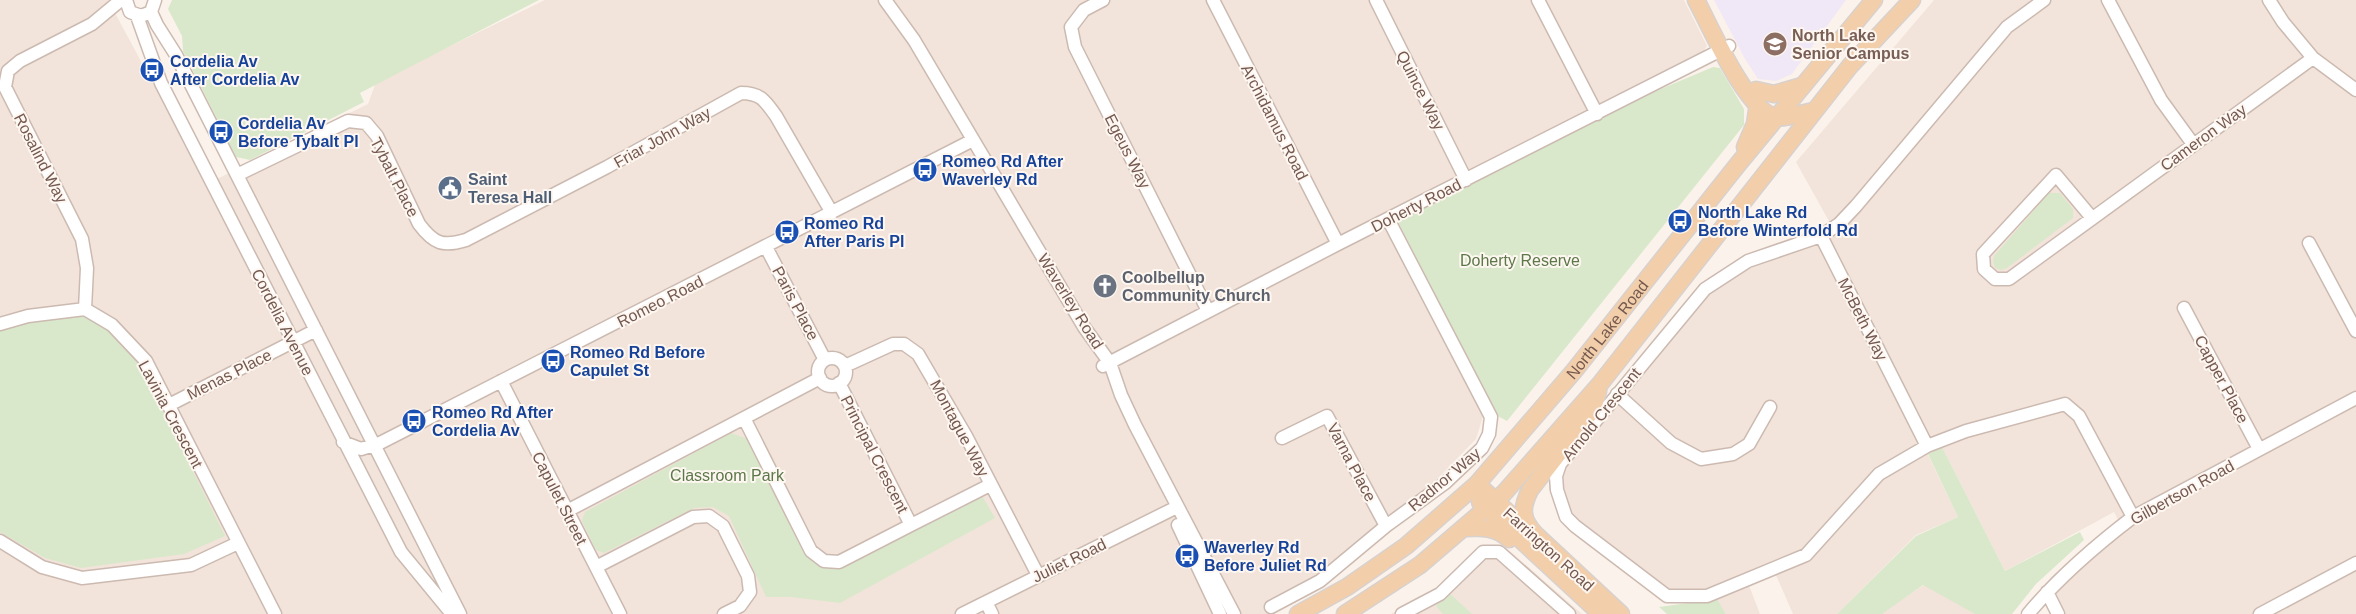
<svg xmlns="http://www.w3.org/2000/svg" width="2356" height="614" font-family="Helvetica,sans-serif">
	<rect width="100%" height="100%" fill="#fbf3eb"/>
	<path fill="#f2e4da" d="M0,0H108L207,184L368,104L376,82L545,0H1684L1707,46L1701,55L1384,218L1484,413L1476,439L1372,546L1317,590L1271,614H0Z
		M1934,0H2356V614H2059L2051,595L2050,578L2118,520L2114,512L2005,571L1942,447L1928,455L1958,517L1916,535L1837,614H1793L1775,573L1748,583L1760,614H1726L1716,599L1664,602L1558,514L1549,488L1554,463L1707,280L1756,251L1830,223L1796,162Z
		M1483,545H1503L1582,614H1391L1437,589Z
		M1927,583L1980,614H1879Z"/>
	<path fill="#f0e7f7" d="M1714,0H1846L1792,74L1776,81L1758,79L1745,59Z"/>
	<path fill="#d9e8ca" d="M172,0H539L360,93L364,102L250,160L236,157L183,51L182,36L168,9Z
		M1713,67L1720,68L1744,109V125L1507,421L1496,415L1397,220L1649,94Z
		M2049,193H2060L2073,209V218L2007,268L2001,270L1995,268L1993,262L1994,256Z
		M85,314L109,330L141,366L225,536L184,554L81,568L45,558L0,532V329L31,320Z
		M731,433L748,439L815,560L835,557L981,494L995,518L840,603L791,597H766L729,516L713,507L694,508L604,553L596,550L582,521L585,512Z
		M1942,447L2005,571L2080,532L2084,540L2036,584L2012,614H1975L1923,585L1882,614H1837L1916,536L1958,517L1928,454Z
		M1448,592L1472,614H1443L1436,606Z
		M1717,599L1726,614H1667L1659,607Z"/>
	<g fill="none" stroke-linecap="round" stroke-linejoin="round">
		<defs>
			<path id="minor" d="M126,0L130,12L141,16L151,12L155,0
				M885,0L914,40L1084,327L1110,363L1121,395L1135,425L1234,614
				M1103,0L1084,10L1071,27L1075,47L1208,311
				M1213,0L1338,244
				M1376,0L1466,180
				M1538,0L1597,114
				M2044,0L2007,27L1856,206L1839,224L1821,236L1927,446L1966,431L2065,404L2079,416L2133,517
				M2108,0L2161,100L2193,144
				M2269,0L2283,22L2313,58L2356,90
				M151,12L157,25L176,55L460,614
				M137,16L161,83L401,552L452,614
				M237,175L348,121L366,123L377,136L419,224C434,244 443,247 466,240L607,167L741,93C761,93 765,101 776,116L832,213
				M2092,218L2056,175L1983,254L1984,269L1995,279H2009L2313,58
				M1821,236L1748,261L1705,289L1560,464L1556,476L1557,490L1566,517L1575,526L1667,596H1707L1806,555L1879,474L1927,446
				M2309,243L2356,331
				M766,247L825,360
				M2184,308L2259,449
				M85,309L87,268L82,239L5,87L8,71L20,61L92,24L121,0
				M0,324L28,316L85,309L112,325L146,361L275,614
				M818 372a14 14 0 1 1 28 0a14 14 0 1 1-28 0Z
				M845,366L893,344H904L918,354L966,436L1038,575
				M1103,366L1338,244L1729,46
				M501,381L620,614
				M839,383L911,525L990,485
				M1617,394L1671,443L1701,459L1733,454L1749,444L1770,407
				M169,405L316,330
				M744,418L811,551L824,561L839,562L911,525
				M1282,438L1327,416L1386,526
				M343,442L361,449L380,443L973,140
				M567,511L820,378
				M1178,525L1220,614
				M0,541L42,567L82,578L191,565L238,543
				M596,567L693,517L709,516L723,526L748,576L750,592L740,606L724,614
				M2047,592L2058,614
				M986,602L992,614
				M1271,607L1320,581L1386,526L1445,483L1482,448L1489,434L1491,417L1388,219
				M962,614L1177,507
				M1402,614L1440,594L1483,552H1499L1569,614
				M2028,614C2059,577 2095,546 2133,517L2356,398
				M2260,614L2356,563"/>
			<g id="major">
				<path d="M1696,0C1710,26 1746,110 1775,117C1786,119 1802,113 1813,111"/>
				<path d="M1756,90L1774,94L1802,86"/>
				<path d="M1745,147L1755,124L1758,104"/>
				<path d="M1598,391L1593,409L1530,490C1521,508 1521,519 1535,534L1621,614"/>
				<path d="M1477,484L1526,529"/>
				<path d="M1480,502L1601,614"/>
				<path d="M1465,528C1482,527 1496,527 1509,539"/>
				<path id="s1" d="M1298,614L1347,587L1406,546L1477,484L1574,371L1739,163L1874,0"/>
				<path d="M1345,614L1420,565L1504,493L1600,384L1850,66L1912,0"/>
			</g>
		</defs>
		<use href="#minor" stroke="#ccbab1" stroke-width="15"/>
		<use href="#major" stroke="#d8d1ce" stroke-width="19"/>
		<use href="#minor" stroke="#fff" stroke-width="12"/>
		<use href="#major" stroke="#f2cfaa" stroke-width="16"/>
	</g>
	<defs>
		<symbol id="school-disc" viewBox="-11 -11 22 22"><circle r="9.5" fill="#8d6e63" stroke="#fef7f1"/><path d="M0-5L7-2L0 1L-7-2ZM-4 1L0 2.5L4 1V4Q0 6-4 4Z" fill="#fff"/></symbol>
		<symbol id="bus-disc" viewBox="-11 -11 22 22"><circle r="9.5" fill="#1a4fb4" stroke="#fef7f1"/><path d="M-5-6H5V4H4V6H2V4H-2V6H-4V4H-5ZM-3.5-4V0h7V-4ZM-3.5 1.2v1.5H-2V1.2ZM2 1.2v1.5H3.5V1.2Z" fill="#fff"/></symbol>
		<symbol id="civic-disc" viewBox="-11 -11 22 22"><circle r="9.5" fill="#5c6f8a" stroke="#fef7f1"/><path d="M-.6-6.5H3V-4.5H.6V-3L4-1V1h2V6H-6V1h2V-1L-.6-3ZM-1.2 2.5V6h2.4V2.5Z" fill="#fff"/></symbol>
		<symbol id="church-disc" viewBox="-11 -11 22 22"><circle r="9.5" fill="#6b7280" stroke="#fef7f1"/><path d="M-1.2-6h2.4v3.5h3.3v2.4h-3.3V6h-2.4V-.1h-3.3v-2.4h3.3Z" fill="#fff"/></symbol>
	</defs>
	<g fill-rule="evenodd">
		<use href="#school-disc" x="1761" y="30" width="28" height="28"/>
		<use href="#bus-disc" x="138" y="56" width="28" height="28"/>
		<use href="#bus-disc" x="207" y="118" width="28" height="28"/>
		<use href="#bus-disc" x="911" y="156" width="28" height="28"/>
		<use href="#civic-disc" x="436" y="174" width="28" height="28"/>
		<use href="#bus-disc" x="1666" y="207" width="28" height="28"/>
		<use href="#bus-disc" x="773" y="218" width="28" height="28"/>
		<use href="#church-disc" x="1091" y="272" width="28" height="28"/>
		<use href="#bus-disc" x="539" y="347" width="28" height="28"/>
		<use href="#bus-disc" x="400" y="407" width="28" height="28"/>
		<use href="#bus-disc" x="1173" y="542" width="28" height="28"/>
	</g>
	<g text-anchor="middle" stroke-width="4" stroke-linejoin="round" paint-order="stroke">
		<g font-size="16" font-weight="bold" fill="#785e54" stroke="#fef7f1" text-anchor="start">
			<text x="1792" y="41">North Lake<tspan x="1792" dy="18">Senior Campus</tspan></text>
		</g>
		<g font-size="16" font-weight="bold" fill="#164399" stroke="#fef7f1" text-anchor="start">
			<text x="170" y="67">Cordelia Av<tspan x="170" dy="18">After Cordelia Av</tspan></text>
			<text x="238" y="129">Cordelia Av<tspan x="238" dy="18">Before Tybalt Pl</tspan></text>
			<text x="942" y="167">Romeo Rd After<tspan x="942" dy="18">Waverley Rd</tspan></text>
			<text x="1698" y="218">North Lake Rd<tspan x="1698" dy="18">Before Winterfold Rd</tspan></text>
			<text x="804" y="229">Romeo Rd<tspan x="804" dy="18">After Paris Pl</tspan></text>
			<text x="570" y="358">Romeo Rd Before<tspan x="570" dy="18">Capulet St</tspan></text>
			<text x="432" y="418">Romeo Rd After<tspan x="432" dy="18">Cordelia Av</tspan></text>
			<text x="1204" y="553">Waverley Rd<tspan x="1204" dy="18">Before Juliet Rd</tspan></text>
		</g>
		<g font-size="16" fill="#745950" stroke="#fef7f1">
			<text transform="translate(1421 90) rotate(63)" y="6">Quince Way</text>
			<text transform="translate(1275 122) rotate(63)" y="6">Archidamus Road</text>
			<text transform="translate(662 137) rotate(-29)" y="6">Friar John Way</text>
			<text transform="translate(2203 137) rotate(-36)" y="6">Cameron Way</text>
			<text transform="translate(1128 151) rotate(63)" y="6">Egeus Way</text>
			<text transform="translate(41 158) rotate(63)" y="6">Rosalind Way</text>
			<text transform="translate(395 177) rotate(63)" y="6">Tybalt Place</text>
			<text transform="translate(1416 205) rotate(-27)" y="6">Doherty Road</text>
			<text transform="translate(660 301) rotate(-27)" y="6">Romeo Road</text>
			<text transform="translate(1071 301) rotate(58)" y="6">Waverley Road</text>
			<text transform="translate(796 303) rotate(62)" y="6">Paris Place</text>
			<text transform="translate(1863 319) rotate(63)" y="6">McBeth Way</text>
			<text transform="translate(283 322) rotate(63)" y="6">Cordelia Avenue</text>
			<text dy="6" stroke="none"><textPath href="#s1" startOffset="424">North Lake Road</textPath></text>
			<text transform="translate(229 374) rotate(-27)" y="6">Menas Place</text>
			<text transform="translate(2222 379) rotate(62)" y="6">Capper Place</text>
			<text transform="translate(171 414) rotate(62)" y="6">Lavinia Crescent</text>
			<text transform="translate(1601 414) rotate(-51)" y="6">Arnold Crescent</text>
			<text transform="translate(960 428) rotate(62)" y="6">Montague Way</text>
			<text transform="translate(875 454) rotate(63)" y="6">Principal Crescent</text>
			<text transform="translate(1352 462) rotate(62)" y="6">Varna Place</text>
			<text transform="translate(1444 479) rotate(-40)" y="6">Radnor Way</text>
			<text transform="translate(2182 492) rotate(-29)" y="6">Gilbertson Road</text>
			<text transform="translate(560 498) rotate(63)" y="6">Capulet Street</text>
			<text transform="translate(1549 549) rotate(42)" y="6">Farrington Road</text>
			<text transform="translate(1069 560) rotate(-26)" y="6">Juliet Road</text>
		</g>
		<g font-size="16" font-weight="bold" fill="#4e5e75" stroke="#fef7f1" text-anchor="start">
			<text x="468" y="185">Saint<tspan x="468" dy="18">Teresa Hall</tspan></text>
		</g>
		<g font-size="16" fill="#5c7849" stroke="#fef7f1">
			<text x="1520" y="266">Doherty Reserve</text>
			<text x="727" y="481">Classroom Park</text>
		</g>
		<g font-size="16" font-weight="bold" fill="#5b616d" stroke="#fef7f1" text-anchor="start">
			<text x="1122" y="283">Coolbellup<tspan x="1122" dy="18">Community Church</tspan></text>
		</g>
	</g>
</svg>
